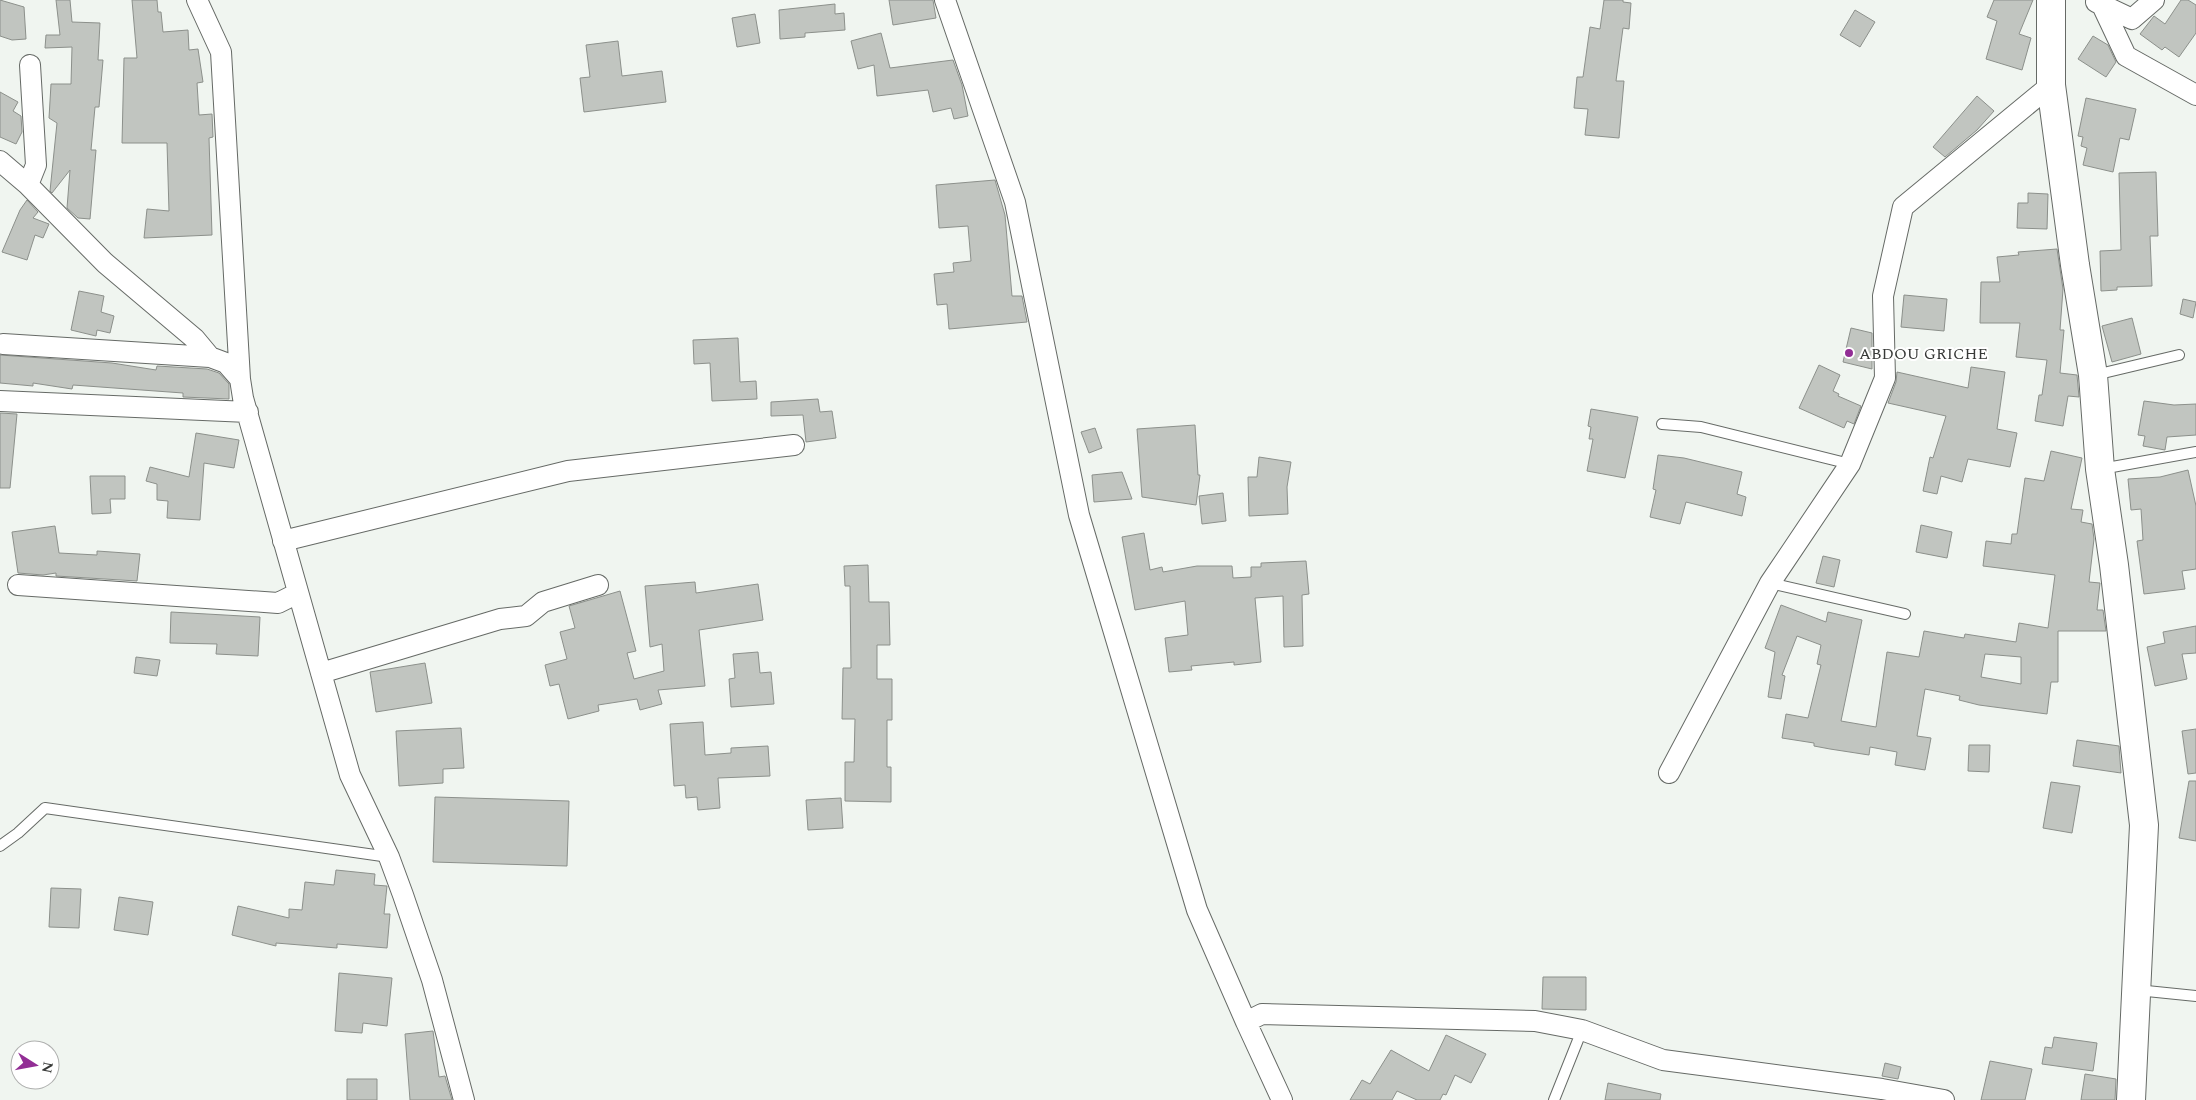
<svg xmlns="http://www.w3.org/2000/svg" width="2196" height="1100" font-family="Spectral,serif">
	<rect width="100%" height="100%" fill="#f0f5f0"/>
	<path fill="#c1c5c0" stroke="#8c908b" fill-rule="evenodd" d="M0,0L24,7L26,39L12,40L0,36Z
		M56,0H70L72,22L100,23L98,60H103L99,107H95L91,150H96L90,219L78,218L67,208L70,170L52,193L50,191L57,123L49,118L51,84H71L72,47L45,48L46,35H60Z
		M132,0H157L158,12H161L163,32L188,30L189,50L198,49L203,82L197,83L199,115L212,114L213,137L209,138L212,235L144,238L147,209L169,211L167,143H122L124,58H137Z
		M889,0H933L936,18L893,25Z
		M1604,0H1623V2L1631,3L1629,29L1623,28L1616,81H1624L1619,138L1585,135L1588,109L1574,108L1577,77H1583L1590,27L1600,29Z
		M1994,0H2033L2019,34L2031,38L2022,70L1986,59L1997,21L1987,17Z
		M2181,0H2188L2196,5V33L2179,57L2165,47L2162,50L2140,34L2154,16L2165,24Z
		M835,4V14L844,13L845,30L805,33V37L780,39L779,10Z
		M1855,10L1875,22L1860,47L1840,35Z
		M755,14L760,43L737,47L732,18Z
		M881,33L890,68L953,60L962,85L968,116L954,119L951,108L933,112L928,90L877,96L874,65L858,69L851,41Z
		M2093,36L2108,45L2116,62L2106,77L2078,59Z
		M618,41L622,76L662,71L666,102L584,112L580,78L590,77L586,45Z
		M0,92L18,102L13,111L21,116L22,132L16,144L0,137Z
		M1977,96L1994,111L1977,130L1945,157L1933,147Z
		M2086,98L2136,109L2129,140L2120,138L2113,172L2083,165L2087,148L2081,146L2083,137L2078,136Z
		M2156,172L2158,236H2150L2152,286L2117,287V290L2101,291L2100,251L2121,250L2119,173Z
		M995,180L1005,215L1012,296H1022L1027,322L949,329L947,304L937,305L934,274L954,272L953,263L971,261L968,226L939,228L936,185Z
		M2028,193L2048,194L2047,229L2017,228L2018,203H2028Z
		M27,200L38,212L33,218L49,224L43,238L35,235L27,260L2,252L20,210Z
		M2057,249L2063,289L2060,330H2064L2060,373L2077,375L2079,397L2068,396L2063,426L2035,421L2039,395H2042L2047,360L2016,357L2020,323H1980L1981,282H2000L1997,257L2019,255L2018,252Z
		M79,291L104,296L101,312L114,316L110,333L97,330L96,336L71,330Z
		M1904,295L1947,299L1944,331L1901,327Z
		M2183,299L2196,302L2193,318L2180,314Z
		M2132,318L2141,354L2112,362L2102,326Z
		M1851,328L1872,333V369L1843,362Z
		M738,338L740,382L756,381L757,399L712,401L710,363L694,364L693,340Z
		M0,355L112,363L156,370L157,366L207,369L219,373L229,384V399L183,397V393L73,385L72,389L33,383V386L0,383Z
		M1819,365L1840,375L1833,391L1839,394L1838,396L1861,406L1854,424L1847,421L1844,428L1799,408Z
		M1971,367L2005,372L1997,429L2017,433L2010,467L1968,459L1962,482L1941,476L1937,494L1923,491L1930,457L1933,458L1946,416L1888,403L1896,382L1897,372L1968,388Z
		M818,399L820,412L832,411L836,438L806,442L803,415L771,416V402Z
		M2144,401L2174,405L2196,404V435L2167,437L2165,450L2143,446L2145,436L2138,435Z
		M1591,409L1638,417L1625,478L1587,471L1593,439H1589L1591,427L1588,426Z
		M0,413L17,414L10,488H0Z
		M1195,425L1198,475H1200L1196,505L1142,497L1137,429Z
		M1095,428L1102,448L1089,453L1081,432Z
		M196,433L239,440L234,468L204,463L200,520L167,518L168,501L157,500V484L146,481L150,467L189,477Z
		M2051,451L2082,458L2071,509L2083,510L2081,522L2092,524L2094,539L2089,582L2100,583L2097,610H2103L2106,631H2058V682H2051L2047,714L1979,705L1959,700L1960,696L1925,689L1917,736L1931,738L1925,770L1895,765L1897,752L1870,747L1869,755L1830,749L1814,746V743L1782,738L1786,714L1808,718L1821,665L1817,664L1821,645L1797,636L1782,675L1785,676L1781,699L1768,697L1775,652L1765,648L1781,605L1826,622L1828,612L1862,620L1841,721L1876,727L1887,652L1919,657L1924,631L1964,638L1965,634L2016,642L2019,623L2048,628L2055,575L1983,566L1986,541L2011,544L2012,534H2017L2025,478L2044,481ZM1985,654L2021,657V684L1981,677Z
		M1658,455L1684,458L1742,472L1737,494L1746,497L1742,516L1686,502L1680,524L1650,517L1656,490L1653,489Z
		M1259,457L1291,462L1287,487L1288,514L1249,516L1248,477H1257Z
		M2188,470L2196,506V569L2182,571L2185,589L2144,594L2137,541L2143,540L2141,509L2131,510L2128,479L2160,477Z
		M1122,472L1132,499L1094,502L1092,475Z
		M90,476H125V499H110L111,513L92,514Z
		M1223,493L1226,521L1202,524L1199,496Z
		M1921,525L1952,532L1947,558L1916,552Z
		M55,526L59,553L97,555V551L140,554L137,581L56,576V573L43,575L18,573L12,532Z
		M1144,533L1150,570L1162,567L1163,572L1197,566H1232L1233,578L1251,577V567H1261V563L1306,561L1309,594L1302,595L1303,646L1284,647L1283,596L1255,598L1261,662L1234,665V662L1191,666L1192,670L1169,672L1165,638L1188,635L1185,601L1135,610L1122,537Z
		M1823,556L1840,560L1834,587L1816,583Z
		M868,565L869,602H889L890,645H877V679H892V720H887V767H891V802L845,801V762H854L855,719H842L843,668H851L850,586H845L844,566Z
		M695,582L696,593L758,584L763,620L699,630L705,686L658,690L662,704L640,710L637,699L598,705L599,711L568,719L559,684L550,686L545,665L567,659L560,632L575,628L569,606L620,591L636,651L627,653L634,679L664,671L662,644L650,647L645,586Z
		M171,612L260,617L258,656L216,654L217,644L170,643Z
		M2196,626V653L2182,654L2187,679L2155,686L2147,647L2165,643L2163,632Z
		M758,652L760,673L771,672L774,704L731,707L729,679L735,678L733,654Z
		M136,657L160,660L157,676L134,673Z
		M425,663L432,703L376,712L370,672Z
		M703,722L705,755L731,753V748L768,746L770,776L718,778L720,808L698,810L697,797L686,798L685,785L674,786L670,724Z
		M461,728L464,768L443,769V783L399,786L396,731Z
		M2196,729V773L2188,774L2182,731Z
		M2077,740L2119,746L2121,773L2073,766Z
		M1969,745H1990L1989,772L1968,771Z
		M2189,781H2196V841L2179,838Z
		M2051,782L2080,786L2072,833L2043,828Z
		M435,797L569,801L567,866L433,862Z
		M841,798L843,828L808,830L806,800Z
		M336,870L375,874L374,885L387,886L384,914H390L387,948L337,944V948L276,943V946L232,935L238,906L289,918V909L302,910L305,882L334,885Z
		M51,888L81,889L79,928L49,927Z
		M119,897L153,902L148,935L114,930Z
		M339,973L392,978L387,1026L363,1023L362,1033L335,1031Z
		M1543,977H1586V1010L1542,1009Z
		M433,1031L439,1077L445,1076L452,1100H410L405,1034Z
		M1446,1035L1486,1054L1471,1083L1455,1075L1446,1095L1443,1094L1440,1100H1417L1397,1091L1392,1100H1350L1362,1080L1370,1084L1391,1050L1429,1071Z
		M2054,1037L2097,1043L2093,1071L2042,1064L2045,1047L2052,1048Z
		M1990,1061L2032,1069L2025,1100H1981Z
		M1885,1063L1901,1067L1898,1079L1882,1076Z
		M2085,1074L2116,1079L2115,1100H2081Z
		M347,1079H377V1100H347Z
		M1608,1083L1661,1094L1660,1100H1605Z"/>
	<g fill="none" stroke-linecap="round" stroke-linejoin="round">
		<defs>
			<path id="lane" d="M2095,375L2179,355
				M1662,424L1701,427L1850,464
				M2101,469L2196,452
				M1770,583L1905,614
				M0,846L18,833L45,808L389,857
				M2137,990L2196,996
				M1554,1100L1582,1030"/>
			<path id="street" d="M197,0L221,52L240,379
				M945,0L1015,202L1079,515L1197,910L1246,1022
				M2096,2L2132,19L2154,0
				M2101,3L2126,56L2196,95
				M0,161L28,185L105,263L195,339L210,357L226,363L240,379L243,398L350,775L389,857L403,895L432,980L464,1100
				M28,185L36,165L30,65
				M3,344L210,357
				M0,401L248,412
				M283,541L568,471L794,445
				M18,585L278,603L298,593
				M321,673L500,619L526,616L543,602L598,585
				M1669,773L1770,583L1850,464L1885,378L1883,296L1903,207L2051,85
				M1282,1100L1246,1022L1262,1014L1535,1021L1582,1030L1663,1060L1882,1089L1944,1100"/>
			<path id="secondary" d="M2051,0V85L2075,265L2093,375L2100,469L2114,565L2144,825L2131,1100"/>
		</defs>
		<use href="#lane" stroke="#666a66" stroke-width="12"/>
		<use href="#street" stroke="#666a66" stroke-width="22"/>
		<use href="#secondary" stroke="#666a66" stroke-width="30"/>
		<use href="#lane" stroke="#fff" stroke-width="10"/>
		<use href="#street" stroke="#fff" stroke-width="20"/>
		<use href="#secondary" stroke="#fff" stroke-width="28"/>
	</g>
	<circle fill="#922e95" stroke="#fff" stroke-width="2" cx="1849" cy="353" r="5"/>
	<g text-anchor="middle" stroke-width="4" stroke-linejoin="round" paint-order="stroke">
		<g font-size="16" fill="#373937" stroke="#fff" text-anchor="start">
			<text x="1859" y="359">ABDOU GRICHE</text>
		</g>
	</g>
	<g transform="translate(35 1065) rotate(101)"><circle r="24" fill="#ffffff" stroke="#afb0af"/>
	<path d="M0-4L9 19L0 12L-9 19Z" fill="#922e95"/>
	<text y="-8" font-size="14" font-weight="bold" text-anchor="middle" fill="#373937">N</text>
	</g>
</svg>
